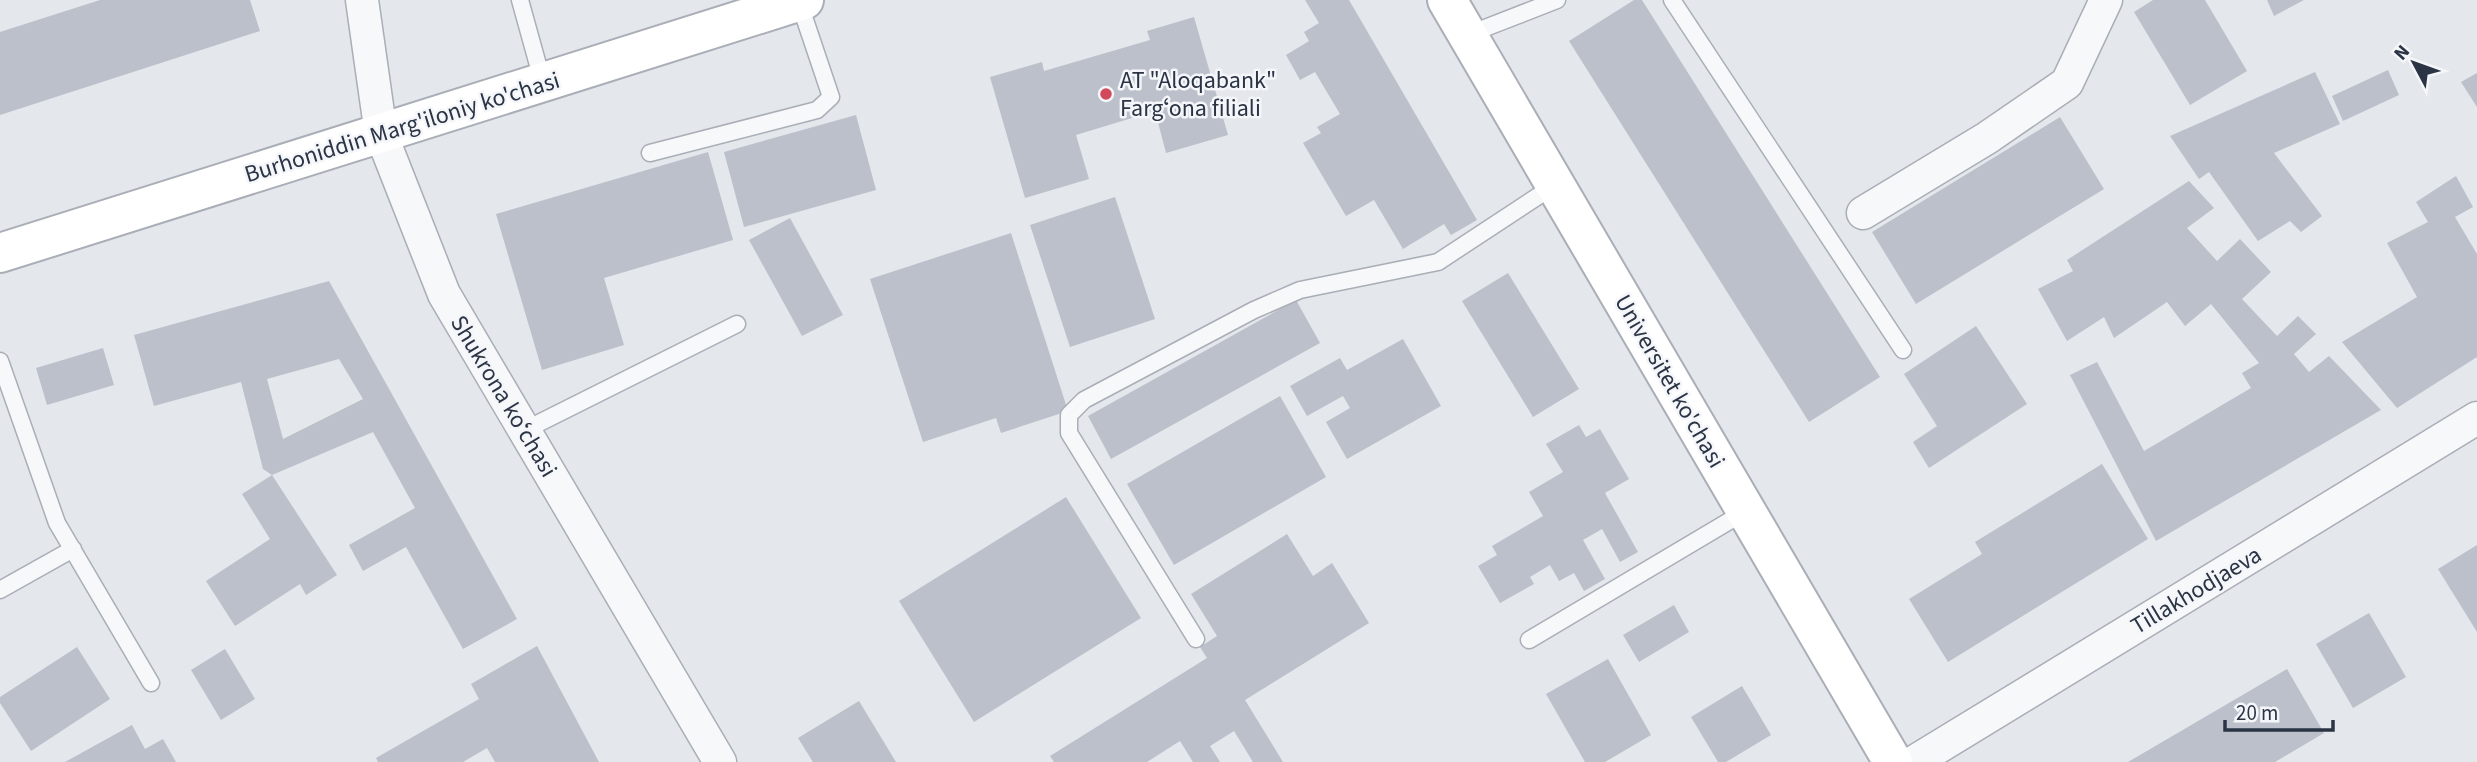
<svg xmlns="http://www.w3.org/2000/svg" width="2477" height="762" font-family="'Source Sans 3',sans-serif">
	<rect width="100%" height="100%" fill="#e4e7ec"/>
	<path fill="#bbc0ca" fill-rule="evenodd" d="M100,0H250L260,31L0,115V32Z
		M1305,0H1349L1477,220L1451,235L1444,224L1403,249L1374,200L1346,216L1303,143L1321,133L1317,127L1340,114L1315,72L1300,80L1286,55L1309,41L1304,32L1319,23Z
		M1634,0H1642L1880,377L1809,422L1569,41Z
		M2153,0H2205L2247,71L2190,105L2134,12Z
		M2267,0H2304L2274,16Z
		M1194,17L1228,135L1166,153L1155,111L1076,135L1089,179L1025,198L990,77L1042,62L1044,71L1150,40L1147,31Z
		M2388,70L2399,95L2343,121L2332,96Z
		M2315,72L2340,124L2274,153L2322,216L2301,232L2290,221L2258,241L2209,172L2199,179L2170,136Z
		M2477,73V107L2461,82Z
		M856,115L876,190L744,227L724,152Z
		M2060,117L2104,189L1916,304L1872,232Z
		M708,152L733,240L604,278L624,345L542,370L496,214Z
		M2456,176L2473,207L2455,217L2477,254V357L2397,408L2342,342L2417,297L2387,243L2428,222L2416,202Z
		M2189,181L2214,208L2187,228L2217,261L2240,239L2271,272L2242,299L2277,336L2298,316L2316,334L2294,354L2309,372L2329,356L2381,410L2156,541L2070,375L2097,362L2144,451L2251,388L2242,373L2259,363L2211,304L2185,326L2167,302L2114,338L2104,317L2067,341L2038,289L2073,271L2067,260Z
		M1115,197L1155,319L1070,347L1030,225Z
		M790,218L843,315L802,336L749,240Z
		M1011,233L1068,411L1001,433L996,418L923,442L870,279Z
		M1508,273L1579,389L1533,417L1462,301Z
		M329,281L517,619L463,649L406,547L363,571L349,545L415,508L373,432L272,475L263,469L241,382L154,406L134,335ZM339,359L363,399L283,439L267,379Z
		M1296,300L1320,343L1111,459L1088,416Z
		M1976,326L2027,404L1929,468L1913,442L1937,426L1904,374Z
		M1403,339L1441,406L1347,459L1326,422L1350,408L1343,396L1307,416L1290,386L1340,358L1347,370Z
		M103,348L114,385L47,405L36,368Z
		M1280,396L1326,477L1174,565L1127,484Z
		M1579,425L1586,437L1600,429L1629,479L1605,493L1638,552L1620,562L1602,529L1583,540L1605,579L1584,591L1574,573L1559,581L1550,565L1530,577L1534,584L1500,603L1478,566L1497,555L1492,546L1543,516L1529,492L1563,472L1546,444Z
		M2102,464L2148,539L1948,662L1909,599L1982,554L1975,542Z
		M272,475L337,575L306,595L300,584L235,626L206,581L270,539L242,494Z
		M1066,497L1141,618L974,722L899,601Z
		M1287,534L1313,576L1332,563L1369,623L1245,700L1283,762H1253L1234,731L1210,746L1220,762H1193L1180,741L1147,762H1054L1050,756L1207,658L1200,647L1217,636L1191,594Z
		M2477,545V632L2438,569Z
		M1674,605L1689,632L1639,662L1623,635Z
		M2369,613L2406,677L2353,708L2316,644Z
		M537,646L599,762H495L487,748L463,762H378L376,758L479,699L471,684Z
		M77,647L110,699L31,751L0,703V697Z
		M225,649L255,699L221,720L191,670Z
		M1608,659L1651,735L1605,762H1585L1546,694Z
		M2287,669L2324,733L2275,762H2128Z
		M1742,686L1771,735L1726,762H1718L1691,717Z
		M859,701L896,762H813L798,738Z
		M132,725L145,749L163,739L176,762H65Z"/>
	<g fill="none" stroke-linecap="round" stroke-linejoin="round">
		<defs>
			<path id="lane" d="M520,0L543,83
				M1672,0L1903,350
				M1467,35L1557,0
				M650,153L817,110L831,97L799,2
				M0,361L57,523L151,683
				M525,430L737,324
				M0,590L73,549
				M1196,639L1069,433V415L1084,400L1254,310L1300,290L1438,262L1555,185
				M1529,640L1746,511"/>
			<path id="street" d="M362,0L381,134L444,294L720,762
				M1863,213L1987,138L2067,83L2106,0
				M1914,762L2477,418"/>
			<path id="secondary" d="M1447,0L1893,762
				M0,253L804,0"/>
		</defs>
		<use href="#lane" stroke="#a9aeb7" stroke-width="19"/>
		<use href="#street" stroke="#a9aeb7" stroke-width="35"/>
		<use href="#secondary" stroke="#a9aeb7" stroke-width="42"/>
		<use href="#lane" stroke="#f7f8fa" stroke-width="16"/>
		<use href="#street" stroke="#f7f8fa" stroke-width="32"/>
		<use href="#secondary" stroke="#fff" stroke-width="38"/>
	</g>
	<circle fill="#d1495b" stroke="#f4f6f9" stroke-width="2.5" cx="1106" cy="94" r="7"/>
	<g text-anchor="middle" stroke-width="5" stroke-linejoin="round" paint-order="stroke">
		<g font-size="24" fill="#2b3445" stroke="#f4f6f9" text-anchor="start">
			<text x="1120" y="88">AT "Aloqabank"<tspan x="1120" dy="28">Fargʻona filiali</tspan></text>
		</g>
		<g font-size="24" fill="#2b3445" stroke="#f4f6f9">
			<text transform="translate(402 127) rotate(-17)" y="8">Burhoniddin Marg'iloniy ko'chasi</text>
			<text transform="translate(1670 381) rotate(60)" y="8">Universitet ko'chasi</text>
			<text transform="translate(504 396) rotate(59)" y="8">Shukrona koʻchasi</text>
			<text transform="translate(2196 590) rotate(-31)" y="8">Tillakhodjaeva</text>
		</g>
	</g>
	<g transform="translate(2414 63) rotate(311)" stroke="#f4f6f9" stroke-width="5" paint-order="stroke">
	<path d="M0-5L12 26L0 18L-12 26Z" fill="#2b3445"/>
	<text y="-10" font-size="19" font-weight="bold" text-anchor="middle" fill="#2b3445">N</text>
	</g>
	<path d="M2225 720v10h108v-10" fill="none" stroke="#2b3445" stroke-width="3.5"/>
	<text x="2236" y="720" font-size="21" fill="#2b3445" stroke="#f4f6f9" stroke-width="5" paint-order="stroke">20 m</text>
</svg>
